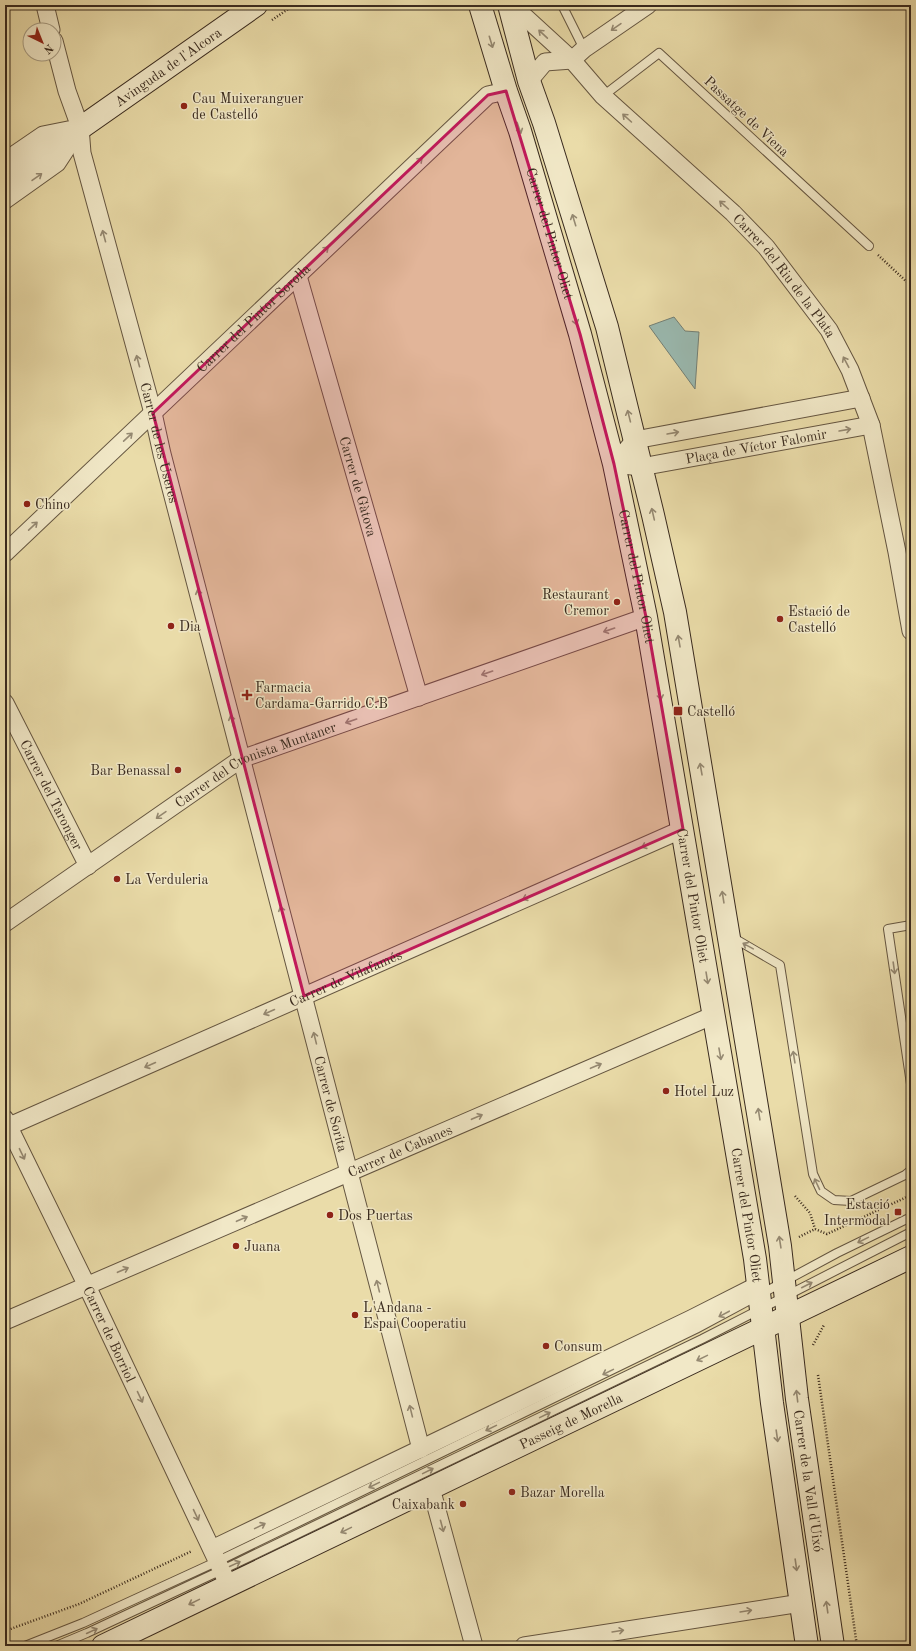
<svg xmlns="http://www.w3.org/2000/svg" width="916" height="1651" font-family="'Old Standard TT',serif">
	<rect width="100%" height="100%" fill="#eadca9"/>
	<filter id="stains"><feTurbulence type="fractalNoise" baseFrequency=".005" numOctaves="4"/><feColorMatrix values="0 0 0 0 .2 0 0 0 0 .09 0 0 0 0 .02 0 0 0 .5 -.17"/></filter>
	<radialGradient id="worn" r=".72"><stop offset=".6" stop-color="#630" stop-opacity="0"/><stop offset="1" stop-color="#630" stop-opacity=".3"/></radialGradient>
	<path fill="#9abab1" stroke="#738076" d="M674,317L685,331L699,332L695,389L649,326Z"/>
	<g fill="none" stroke-linecap="round" stroke-linejoin="round">
		<defs>
			<path id="lane" d="M562,5L584,49
				M603,96L659,53L869,246
				M911,925L888,929L911,1084
				M732,937L780,965L813,1174L821,1191L834,1200L851,1201L905,1175L911,1170
				M25,1646L83,1623L218,1561L447,1450L696,1329L837,1253L911,1217
				M56,1646L87,1633L239,1562L702,1339L911,1232"/>
			<g id="street">
				<path d="M45,5L51,30"/>
				<path id="s1" d="M512,5L572,60L603,96L733,213L766,247L829,330L850,370L871,425L897,552L911,631"/>
				<path id="s2" d="M54,41L67,91L80,127L82,153L153,413L162,454L421,1449"/>
				<path d="M529,81L545,62L572,60L584,49L648,5"/>
				<path d="M5,161L43,135L78,128"/>
				<path d="M5,200L57,163L76,134"/>
				<path id="s3" d="M298,276L419,697"/>
				<path id="s4" d="M614,464L641,467L871,425"/>
				<path d="M614,464L635,440L861,398"/>
				<path id="s5" d="M5,553L488,95L506,91"/>
				<path id="s6" d="M5,703L88,866"/>
				<path id="s7" d="M5,923L241,759L646,617"/>
				<path id="s8" d="M5,1119L87,1286L229,1586"/>
				<path id="s9" d="M5,1128L683,829"/>
				<path id="s10" d="M5,1321L714,1015"/>
				<path d="M431,1488L474,1646"/>
				<path d="M212,1549L691,1319L758,1285"/>
				<path d="M524,1646L801,1603"/>
			</g>
			<g id="secondary">
				<path id="s11" d="M480,5L506,91L520,131L580,334L614,464L646,617L755,1259L772,1403L807,1646"/>
				<path id="s12" d="M509,5L529,81L544,123L607,327L653,515L675,612L780,1246L797,1399L833,1646"/>
				<path id="s13" d="M5,181L256,5"/>
				<path id="s14" d="M103,1646L911,1257"/>
			</g>
		</defs>
		<use href="#lane" stroke="#655641" stroke-width="10"/>
		<use href="#street" stroke="#655641" stroke-width="19"/>
		<use href="#secondary" stroke="#392a1e" stroke-width="24"/>
		<path stroke="#392a1e" stroke-width="2.5" stroke-dasharray="1 2" stroke-linecap="butt" d="M272,20L294,5
			M878,255L908,283L911,282
			M795,1196L810,1213L815,1229
			M799,1237L815,1229L827,1234L911,1195
			M813,1345L824,1325
			M818,1375L857,1646
			M5,1631L79,1604L192,1551"/>
		<use href="#lane" stroke="#f1e8c7" stroke-width="8"/>
		<use href="#street" stroke="#f1e8c7" stroke-width="17"/>
		<use href="#secondary" stroke="#f1e8c7" stroke-width="22"/>
	</g>
	<defs><path id="oneway-shaft" d="M-6 0H5M1.5-3L5.5 0L1.5 3" fill="none" stroke-width="1.6" stroke-linecap="round" stroke-linejoin="round"/></defs>
	<g stroke="#958972">
		<use href="#oneway-shaft" transform="translate(616 27) rotate(145)"/>
		<use href="#oneway-shaft" transform="translate(543 34) rotate(-137)"/>
		<use href="#oneway-shaft" transform="translate(491 42) rotate(73)"/>
		<use href="#oneway-shaft" transform="translate(627 118) rotate(-138)"/>
		<use href="#oneway-shaft" transform="translate(519 128) rotate(71)"/>
		<use href="#oneway-shaft" transform="translate(418 162) rotate(-44)"/>
		<use href="#oneway-shaft" transform="translate(37 177) rotate(-35)"/>
		<use href="#oneway-shaft" transform="translate(724 205) rotate(-138)"/>
		<use href="#oneway-shaft" transform="translate(574 220) rotate(-107)"/>
		<use href="#oneway-shaft" transform="translate(104 236) rotate(-105)"/>
		<use href="#oneway-shaft" transform="translate(324 251) rotate(-43)"/>
		<use href="#oneway-shaft" transform="translate(575 319) rotate(74)"/>
		<use href="#oneway-shaft" transform="translate(138 361) rotate(-105)"/>
		<use href="#oneway-shaft" transform="translate(846 362) rotate(-118)"/>
		<use href="#oneway-shaft" transform="translate(629 416) rotate(-104)"/>
		<use href="#oneway-shaft" transform="translate(845 430) rotate(-10)"/>
		<use href="#oneway-shaft" transform="translate(673 433) rotate(-10)"/>
		<use href="#oneway-shaft" transform="translate(128 437) rotate(-43)"/>
		<use href="#oneway-shaft" transform="translate(653 514) rotate(-103)"/>
		<use href="#oneway-shaft" transform="translate(33 526) rotate(-43)"/>
		<use href="#oneway-shaft" transform="translate(199 595) rotate(-105)"/>
		<use href="#oneway-shaft" transform="translate(609 630) rotate(161)"/>
		<use href="#oneway-shaft" transform="translate(679 641) rotate(-100)"/>
		<use href="#oneway-shaft" transform="translate(487 673) rotate(161)"/>
		<use href="#oneway-shaft" transform="translate(660 694) rotate(80)"/>
		<use href="#oneway-shaft" transform="translate(232 721) rotate(-105)"/>
		<use href="#oneway-shaft" transform="translate(351 721) rotate(161)"/>
		<use href="#oneway-shaft" transform="translate(701 769) rotate(-100)"/>
		<use href="#oneway-shaft" transform="translate(161 815) rotate(145)"/>
		<use href="#oneway-shaft" transform="translate(647 845) rotate(156)"/>
		<use href="#oneway-shaft" transform="translate(528 897) rotate(156)"/>
		<use href="#oneway-shaft" transform="translate(723 897) rotate(-99)"/>
		<use href="#oneway-shaft" transform="translate(282 912) rotate(-105)"/>
		<use href="#oneway-shaft" transform="translate(748 946) rotate(-151)"/>
		<use href="#oneway-shaft" transform="translate(894 968) rotate(82)"/>
		<use href="#oneway-shaft" transform="translate(707 978) rotate(81)"/>
		<use href="#oneway-shaft" transform="translate(269 1012) rotate(156)"/>
		<use href="#oneway-shaft" transform="translate(315 1038) rotate(-104)"/>
		<use href="#oneway-shaft" transform="translate(720 1054) rotate(80)"/>
		<use href="#oneway-shaft" transform="translate(794 1057) rotate(-99)"/>
		<use href="#oneway-shaft" transform="translate(150 1065) rotate(156)"/>
		<use href="#oneway-shaft" transform="translate(596 1066) rotate(-23)"/>
		<use href="#oneway-shaft" transform="translate(759 1114) rotate(-99)"/>
		<use href="#oneway-shaft" transform="translate(477 1117) rotate(-23)"/>
		<use href="#oneway-shaft" transform="translate(22 1154) rotate(64)"/>
		<use href="#oneway-shaft" transform="translate(817 1184) rotate(-115)"/>
		<use href="#oneway-shaft" transform="translate(242 1219) rotate(-23)"/>
		<use href="#oneway-shaft" transform="translate(863 1240) rotate(154)"/>
		<use href="#oneway-shaft" transform="translate(780 1242) rotate(-99)"/>
		<use href="#oneway-shaft" transform="translate(123 1270) rotate(-23)"/>
		<use href="#oneway-shaft" transform="translate(807 1285) rotate(-27)"/>
		<use href="#oneway-shaft" transform="translate(378 1286) rotate(-104)"/>
		<use href="#oneway-shaft" transform="translate(724 1314) rotate(152)"/>
		<use href="#oneway-shaft" transform="translate(702 1358) rotate(154)"/>
		<use href="#oneway-shaft" transform="translate(608 1372) rotate(154)"/>
		<use href="#oneway-shaft" transform="translate(797 1396) rotate(-97)"/>
		<use href="#oneway-shaft" transform="translate(140 1397) rotate(65)"/>
		<use href="#oneway-shaft" transform="translate(411 1411) rotate(-104)"/>
		<use href="#oneway-shaft" transform="translate(545 1415) rotate(-26)"/>
		<use href="#oneway-shaft" transform="translate(491 1428) rotate(154)"/>
		<use href="#oneway-shaft" transform="translate(777 1436) rotate(82)"/>
		<use href="#oneway-shaft" transform="translate(428 1471) rotate(-26)"/>
		<use href="#oneway-shaft" transform="translate(374 1485) rotate(154)"/>
		<use href="#oneway-shaft" transform="translate(196 1515) rotate(65)"/>
		<use href="#oneway-shaft" transform="translate(260 1526) rotate(-26)"/>
		<use href="#oneway-shaft" transform="translate(442 1526) rotate(75)"/>
		<use href="#oneway-shaft" transform="translate(346 1530) rotate(154)"/>
		<use href="#oneway-shaft" transform="translate(235 1564) rotate(-25)"/>
		<use href="#oneway-shaft" transform="translate(796 1565) rotate(82)"/>
		<use href="#oneway-shaft" transform="translate(194 1602) rotate(154)"/>
		<use href="#oneway-shaft" transform="translate(827 1607) rotate(-98)"/>
		<use href="#oneway-shaft" transform="translate(746 1611) rotate(-9)"/>
		<use href="#oneway-shaft" transform="translate(92 1631) rotate(-25)"/>
		<use href="#oneway-shaft" transform="translate(618 1631) rotate(-9)"/>
	</g>
	<path fill="#c2185b" fill-opacity="0.2" stroke="#c2185b" stroke-width="3" stroke-linejoin="round" d="M506,91L580,334L614,464L646,617L683,829L304,996L153,413L488,95Z"/>
	<g fill="#8f2418" stroke="#f1e8c7" stroke-width="1.5">
		<circle cx="184" cy="106" r="4"/>
		<circle cx="27" cy="504" r="4"/>
		<circle cx="617" cy="602" r="4"/>
		<circle cx="780" cy="619" r="4"/>
		<circle cx="171" cy="626" r="4"/>
		<path d="M245 689h4v4h4v4h-4v4h-4v-4h-4v-4h4z"/>
		<rect x="673" y="706" width="10" height="10" rx="2"/>
		<circle cx="178" cy="770" r="4"/>
		<circle cx="117" cy="879" r="4"/>
		<circle cx="666" cy="1091" r="4"/>
		<rect x="894" y="1208" width="8" height="8" rx="2"/>
		<circle cx="330" cy="1215" r="4"/>
		<circle cx="236" cy="1246" r="4"/>
		<circle cx="355" cy="1315" r="4"/>
		<circle cx="546" cy="1346" r="4"/>
		<circle cx="512" cy="1492" r="4"/>
		<circle cx="463" cy="1504" r="4"/>
	</g>
	<g text-anchor="middle" stroke-width="3" stroke-linejoin="round" paint-order="stroke">
		<g font-size="14" fill="#392a1e" stroke="#f1e8c7">
			<text dy="5" stroke="none"><textPath href="#s13" startOffset="199">Avinguda de l'Alcora</textPath></text>
			<text transform="translate(747 116) rotate(43)" y="5">Passatge de Viena</text>
			<text dy="5" stroke="none"><textPath href="#s11" startOffset="239">Carrer del Pintor Oliet</textPath></text>
			<text dy="5" stroke="none"><textPath href="#s1" startOffset="385">Carrer del Riu de la Plata</textPath></text>
			<text dy="5" stroke="none"><textPath href="#s5" startOffset="342">Carrer del Pintor Sorolla</textPath></text>
			<text dy="5" stroke="none"><textPath href="#s2" startOffset="416">Carrer de les Useres</textPath></text>
			<text dy="5" stroke="none"><textPath href="#s4" startOffset="144">Plaça de Víctor Falomir</textPath></text>
			<text dy="5" stroke="none"><textPath href="#s3" startOffset="219">Carrer de Gàtova</textPath></text>
			<text dy="5" stroke="none"><textPath href="#s11" startOffset="593">Carrer del Pintor Oliet</textPath></text>
			<text dy="5" stroke="none"><textPath href="#s7" startOffset="298">Carrer del Cronista Muntaner</textPath></text>
			<text dy="5" stroke="none"><textPath href="#s6" startOffset="103">Carrer del Taronger</textPath></text>
			<text dy="5" stroke="none"><textPath href="#s11" startOffset="917">Carrer del Pintor Oliet</textPath></text>
			<text dy="5" stroke="none"><textPath href="#s9" startOffset="372">Carrer de Vilafamés</textPath></text>
			<text dy="5" stroke="none"><textPath href="#s2" startOffset="1099">Carrer de Sorita</textPath></text>
			<text dy="5" stroke="none"><textPath href="#s10" startOffset="430">Carrer de Cabanes</textPath></text>
			<text dy="5" stroke="none"><textPath href="#s11" startOffset="1241">Carrer del Pintor Oliet</textPath></text>
			<text dy="5" stroke="none"><textPath href="#s8" startOffset="239">Carrer de Borriol</textPath></text>
			<text dy="5" stroke="none"><textPath href="#s14" startOffset="519">Passeig de Morella</textPath></text>
			<text dy="5" stroke="none"><textPath href="#s12" startOffset="1509">Carrer de la Vall d'Uixó</textPath></text>
		</g>
		<g font-size="14" fill="#392a1e" stroke="#f1e8c7" text-anchor="start">
			<text x="192" y="103">Cau Muixeranguer<tspan x="192" dy="16">de Castelló</tspan></text>
			<text x="35" y="509">Chino</text>
			<text x="609" y="599" text-anchor="end">Restaurant<tspan x="609" dy="16">Cremor</tspan></text>
			<text x="788" y="616">Estació de<tspan x="788" dy="16">Castelló</tspan></text>
			<text x="179" y="631">Dia</text>
			<text x="255" y="692">Farmacia<tspan x="255" dy="16">Cardama-Garrido C.B</tspan></text>
			<text x="687" y="716">Castelló</text>
			<text x="170" y="775" text-anchor="end">Bar Benassal</text>
			<text x="125" y="884">La Verduleria</text>
			<text x="674" y="1096">Hotel Luz</text>
			<text x="890" y="1209" text-anchor="end">Estació<tspan x="890" dy="16">Intermodal</tspan></text>
			<text x="338" y="1220">Dos Puertas</text>
			<text x="244" y="1251">Juana</text>
			<text x="363" y="1312">L'Andana -<tspan x="363" dy="16">Espai Cooperatiu</tspan></text>
			<text x="554" y="1351">Consum</text>
			<text x="520" y="1497">Bazar Morella</text>
			<text x="455" y="1509" text-anchor="end">Caixabank</text>
		</g>
	</g>
	<rect width="916" height="1651" fill="none" stroke="#eadca9" stroke-width="20"/>
	<rect x="6" y="6" width="904" height="1639" fill="none" stroke="#392a1e" stroke-width="2"/>
	<rect x="10" y="10" width="896" height="1631" fill="none" stroke="#392a1e"/>
	<g transform="translate(42 42) rotate(137)"><circle r="19" fill="#f1e8c7" stroke="#a79c83"/>
	<path d="M0-3L7 15L0 10L-7 15Z" fill="#8f2418"/>
	<text y="-6" font-size="11" font-weight="bold" text-anchor="middle" fill="#392a1e">N</text>
	</g>
	<rect width="100%" height="100%" filter="url(#stains)"/>
	<rect width="100%" height="100%" fill="url(#worn)"/>
</svg>
